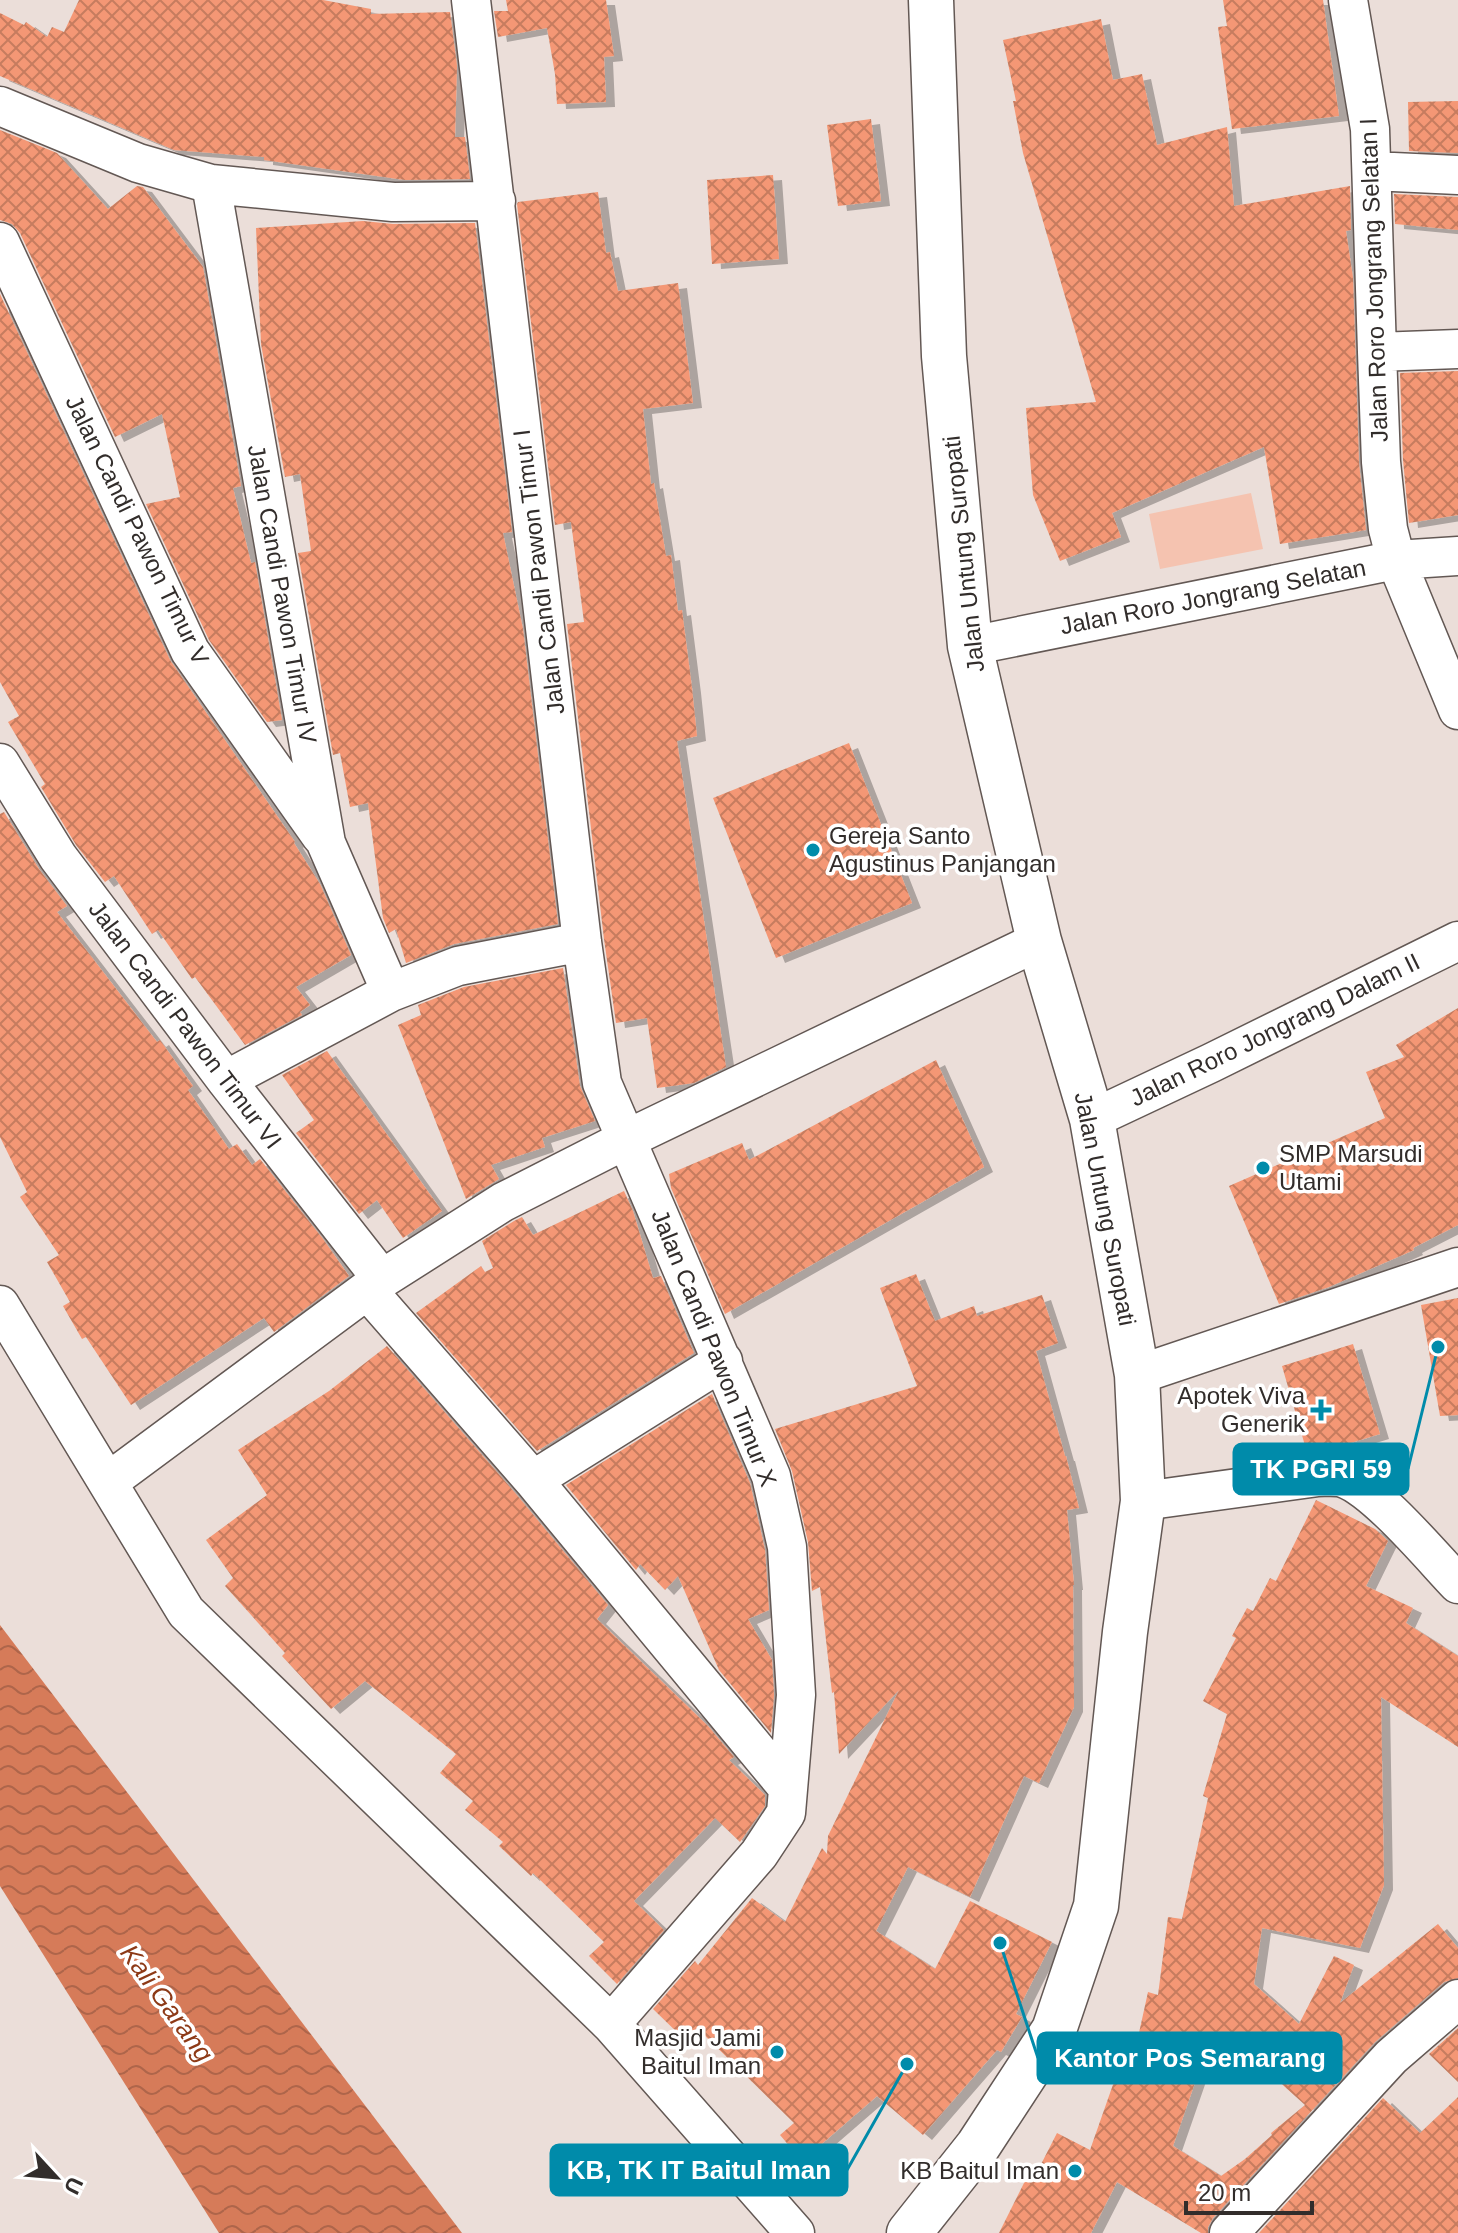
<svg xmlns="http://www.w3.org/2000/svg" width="1458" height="2233" font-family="Helvetica,sans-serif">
	<defs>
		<pattern id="water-waves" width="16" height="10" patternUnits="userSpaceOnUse" patternTransform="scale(2)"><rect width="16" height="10" fill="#d67b59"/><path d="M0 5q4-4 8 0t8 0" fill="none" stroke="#ae654a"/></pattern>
		<pattern id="building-cross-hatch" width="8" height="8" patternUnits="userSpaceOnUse" patternTransform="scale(2)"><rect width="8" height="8" fill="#f49774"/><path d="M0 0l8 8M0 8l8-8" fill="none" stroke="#c67c5f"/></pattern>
		<filter id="shadow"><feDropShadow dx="9" dy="5" stdDeviation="0" flood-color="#0004"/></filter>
	</defs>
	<rect width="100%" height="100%" fill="#ebded9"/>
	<path fill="#f5c3b0" d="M1251,493L1263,549L1160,569L1149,514Z"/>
	<path fill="url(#water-waves)" d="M0,1625L462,2233H219L0,1886Z"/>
	<path fill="url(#building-cross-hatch)" fill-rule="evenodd" filter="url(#shadow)" d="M79,0H323L371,9V14L450,12L457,66L455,137H465L470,179L405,180L264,160V157L174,150L0,76V13L24,25L26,22L47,37L52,27L64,32Z
		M506,0H606L614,56L604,57L606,102L557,104L555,74L547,28L498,37L494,11H508Z
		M1223,0H1323L1339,116L1232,129L1218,27L1227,26Z
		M1101,19L1113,80L1142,74L1157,145L1227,127L1234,206L1350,186L1351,230L1346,231L1353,278L1359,463L1366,530L1280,544L1264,447L1112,513L1121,537L1060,561L1033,495L1026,408L1096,402L1023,153L1013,101H1016L1003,40Z
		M1458,101V153L1409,151L1408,102Z
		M871,119L881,201L838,206L827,125Z
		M0,130L57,153L108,209L137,186L143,187L203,267L241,486L233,488L251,563L255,562L282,720L267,722L209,640L146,504L180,497L162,414L115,437L20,233L12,224L0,220Z
		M773,175L779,259L712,264L707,180Z
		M598,192L606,253L610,252L618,291L678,283L693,403L643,409L651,484L654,483L666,556L671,555L678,611L682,610L692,688L697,736L677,741L726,1067L694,1083L657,1088L647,1018L616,1023L604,939L567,624L584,622L571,522L555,525L517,204L518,202Z
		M1394,194L1458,197V230L1395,224Z
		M363,221L393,224L475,223L512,532L503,533L523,629L558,924L454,944L406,963L396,929L389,933L383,918L368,803L350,807L340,753L333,755L298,553L311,551L300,474L285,477L261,344L256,228Z
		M0,294L170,660L295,842L294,843L320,884L351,955L296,987L310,1005L300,1012L302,1015L245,1045L195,977L192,979L158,930L152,934L114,876L105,882L76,845L41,787L45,784L8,722L19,716L0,682Z
		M1458,371V515L1409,523L1403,460L1400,373Z
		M849,743L912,903L776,958L713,798Z
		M4,812L39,869L67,906L57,912L157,1042L160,1040L193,1086L188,1090L229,1149L237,1144L252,1165L260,1159L323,1239L349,1276L274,1332L264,1318L131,1405L86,1337L82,1339L63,1306L70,1302L47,1262L59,1255L20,1197L27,1192L0,1137V814Z
		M563,968L580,1086L595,1121L542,1138L545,1147L491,1165L499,1179L466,1199L398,1025L421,1015L418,1005L464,987Z
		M1458,1008V1225L1413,1248L1414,1250L1329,1287L1279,1304L1229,1186L1385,1118L1366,1072L1404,1057L1396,1045Z
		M327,1051L442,1211L403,1238L377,1200L359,1214L296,1133L314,1120L282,1075Z
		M936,1060L984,1167L725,1314L671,1188L669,1174L742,1143L749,1160Z
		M624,1191L633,1211L653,1278L661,1276L694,1353L537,1451L416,1313L481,1266L485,1272L493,1268L482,1241L514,1221L522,1217L533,1235Z
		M916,1274L935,1321L974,1306L977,1316L1042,1295L1058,1343L1036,1351L1065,1456H1066L1079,1508L1067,1510L1074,1585H1073L1074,1707L1039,1783L1024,1776L970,1897L908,1867L876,1931L935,1969L970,1901L1052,1942L1016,2014L1022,2017L1001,2052L997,2050L923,2135L877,2096L802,2161L780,2135L794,2123L697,2028L685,2040L653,2009L695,1961L698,1965L752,1898L785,1922L822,1848L827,1854L828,1836L899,1690L839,1754L834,1692L832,1693L820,1587L812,1591L808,1542L792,1471L775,1429L917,1386L880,1288Z
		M1458,1298V1415L1440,1416L1421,1305Z
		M1353,1344L1380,1434L1308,1456L1282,1366Z
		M387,1346L516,1494L608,1605L597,1619L708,1726L734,1757L729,1760L765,1795V1806L740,1842L715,1818L634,1901L664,1930L617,1984L589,1956L604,1942L533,1873L531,1876L499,1846L503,1842L465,1810L473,1801L440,1773L456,1754L365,1681L331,1709L282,1656L285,1653L225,1586L233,1578L206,1540L267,1495L238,1450L329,1391Z
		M712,1394L750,1483L765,1550L769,1610L748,1619L772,1660L774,1695L771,1733L719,1670L678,1576L665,1590L640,1564L636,1570L566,1485Z
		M1316,1500L1375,1529L1388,1541L1366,1586L1413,1608L1406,1623L1458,1656V1747L1381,1697L1384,1885L1360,1948L1262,1928L1254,1984L1299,2024L1334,1956L1354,1965L1340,2003L1438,1924L1458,1948V1978L1444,1982L1375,2042L1213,2218L1208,2227V2233H1201L1117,2182L1091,2233H999L1027,2177L1033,2180L1057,2133L1090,2150L1129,2039L1137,2042L1148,1992L1158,1995L1168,1917L1182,1919L1208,1798L1203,1796L1227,1714L1203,1701L1236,1638L1232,1636L1247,1608L1253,1611L1270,1578L1276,1581ZM1207,2048L1254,2059L1305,2105L1271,2133L1272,2135L1245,2159L1221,2176L1173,2146Z
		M1458,2028V2082L1429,2054Z
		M1458,2097V2233H1259L1383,2098L1420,2133Z"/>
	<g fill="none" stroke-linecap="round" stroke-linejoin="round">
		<defs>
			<path id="street" d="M471,0L582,942L602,1083L771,1476L787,1547L796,1695L786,1813L759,1854L611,2024
				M1348,0L1370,129L1377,352L1381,462L1388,529L1396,560L1458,710
				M0,106L138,163L211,184L393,202L496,201
				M1372,171L1458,175
				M211,184L326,843L391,992
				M0,242L190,651L321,836
				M1377,352L1458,349
				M970,646L1396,560L1458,556
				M0,763L58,857L226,1080L382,1279
				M226,1080L391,992L458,966L582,942
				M1092,1119L1211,1063L1458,941
				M367,1290L533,1480L788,1788
				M0,1305L186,1612L611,2024L795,2233
				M1137,1375L1458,1267
				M533,1480L723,1361
				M108,1482L382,1279L503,1202L627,1139L1039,941
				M1143,1501L1318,1477C1326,1477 1336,1476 1343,1478C1376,1489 1433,1558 1458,1584
				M1229,2233L1391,2057L1458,1999"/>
			<path id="secondary" d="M909,2233L978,2146L1054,2030L1096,1906L1125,1632L1143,1501L1137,1375L1092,1119L1039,941L970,646L944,356L931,0"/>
		</defs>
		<use href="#street" stroke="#635854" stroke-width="41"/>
		<use href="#secondary" stroke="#635854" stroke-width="47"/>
		<use href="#street" stroke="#fff" stroke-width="38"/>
		<use href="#secondary" stroke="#fff" stroke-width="44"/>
	</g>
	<g fill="#008baa" stroke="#fff" stroke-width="3">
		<circle cx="813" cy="850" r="8"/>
		<circle cx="1263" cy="1168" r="8"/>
		<path d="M1317 1398h8v8h8v8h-8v8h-8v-8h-8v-8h8z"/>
		<circle cx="777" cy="2052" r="8"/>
		<circle cx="1075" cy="2171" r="8"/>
	</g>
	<g text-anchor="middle" stroke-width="7" stroke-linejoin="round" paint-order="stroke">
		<g font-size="24" fill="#322d2b" stroke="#fff">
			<text transform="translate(1374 280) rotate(-92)" y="8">Jalan Roro Jongrang Selatan I</text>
			<text transform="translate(137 530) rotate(64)" y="8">Jalan Candi Pawon Timur V</text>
			<text transform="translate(964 554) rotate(-96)" y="8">Jalan Untung Suropati</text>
			<text transform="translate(539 572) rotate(-97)" y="8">Jalan Candi Pawon Timur I</text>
			<text transform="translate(282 594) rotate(80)" y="8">Jalan Candi Pawon Timur IV</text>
			<text transform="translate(1213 597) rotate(-11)" y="8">Jalan Roro Jongrang Selatan</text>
			<text transform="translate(185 1025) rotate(53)" y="8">Jalan Candi Pawon Timur VI</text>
			<text transform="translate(1275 1030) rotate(-26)" y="8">Jalan Roro Jongrang Dalam II</text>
			<text transform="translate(1105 1209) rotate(79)" y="8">Jalan Untung Suropati</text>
			<text transform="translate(714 1348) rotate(68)" y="8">Jalan Candi Pawon Timur X</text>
		</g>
		<g font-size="24" fill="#322d2b" stroke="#fff" text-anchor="end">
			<text x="829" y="844" text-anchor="start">Gereja Santo<tspan x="829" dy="28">Agustinus Panjangan</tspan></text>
			<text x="1279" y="1162" text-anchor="start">SMP Marsudi<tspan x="1279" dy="28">Utami</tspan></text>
			<text x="1305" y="1404">Apotek Viva<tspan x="1305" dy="28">Generik</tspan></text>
			<text x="761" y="2046">Masjid Jami<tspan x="761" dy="28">Baitul Iman</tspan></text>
			<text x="1059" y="2179">KB Baitul Iman</text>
		</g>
		<g font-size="26" font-style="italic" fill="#8d3a17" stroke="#fff">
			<text transform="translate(167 2003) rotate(54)" y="9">Kali Garang</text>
		</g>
	</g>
	<path fill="none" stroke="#008baa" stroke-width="3" d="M1438 1347L1408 1469M1000 1943L1038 2058M907 2064L847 2170"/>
	<g fill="#008baa" stroke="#fff" stroke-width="3">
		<circle cx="1438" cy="1347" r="8"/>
		<circle cx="1000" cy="1943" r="8"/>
		<circle cx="907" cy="2064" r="8"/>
	</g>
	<g fill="#008baa" stroke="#008baa" stroke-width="3">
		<rect x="1234" y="1444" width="174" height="50" rx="8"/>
		<rect x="1038" y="2033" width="303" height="50" rx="8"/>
		<rect x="551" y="2145" width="296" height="50" rx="8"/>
	</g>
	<g font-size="26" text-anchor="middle" font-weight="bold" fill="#fff">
		<text x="1321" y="1478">TK PGRI 59</text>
		<text x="1190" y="2067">Kantor Pos Semarang</text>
		<text x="699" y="2179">KB, TK IT Baitul Iman</text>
	</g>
	<g transform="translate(56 2177) rotate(116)" stroke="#ffffff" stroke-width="6" paint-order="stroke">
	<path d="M0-6L14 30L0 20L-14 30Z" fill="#322d2b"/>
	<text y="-12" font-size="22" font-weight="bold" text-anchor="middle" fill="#322d2b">U</text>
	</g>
	<path d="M1186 2201v12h126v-12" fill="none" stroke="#322d2b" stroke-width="4"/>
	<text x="1198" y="2201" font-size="24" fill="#322d2b" stroke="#ffffff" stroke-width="6" paint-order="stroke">20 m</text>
</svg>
